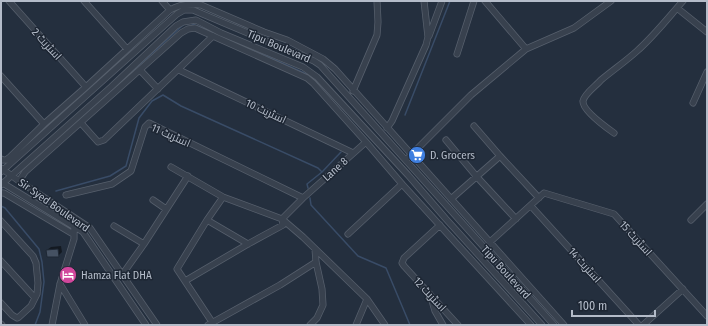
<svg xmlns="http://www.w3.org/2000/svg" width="708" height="326" font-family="'Fira Sans Condensed',Cairo,sans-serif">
	<rect width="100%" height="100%" fill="#242f3e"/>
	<path fill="#0007" d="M61,246L62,252L58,256L47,250L51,247Z"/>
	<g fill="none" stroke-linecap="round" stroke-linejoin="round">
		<path stroke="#394c67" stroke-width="1.5" d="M190,23L216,34
			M233,41L311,76L319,83
			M115,87L182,26L185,24
			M405,115L450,1
			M53,143L109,92
			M308,188L307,184L322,172L341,152
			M1,190L2,189
			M56,191L110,176L126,166L139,118L152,101L163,95L181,106L318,168L322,172
			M310,198L311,205L358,256L386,268L410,325
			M1,206L5,208L39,249L42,262L44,282L40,312L35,325"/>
	</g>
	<path fill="#455162" stroke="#1f2835" d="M58,249L59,257H47L46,250Z"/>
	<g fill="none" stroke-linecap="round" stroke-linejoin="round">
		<defs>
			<path id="minor" d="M9,1L86,87
				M84,1L127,49
				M162,1L170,10
				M485,1L526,49
				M677,8L707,32
				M429,36L442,1
				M457,54L474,1
				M140,70L158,89
				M179,70L353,153
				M1,76L44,124
				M353,91L377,35L378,22L377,1
				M693,103L707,72
				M81,123L98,142L104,140L213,36
				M387,128L392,121L426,45L428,37L424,1
				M614,133C607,128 582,110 583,101C584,94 597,85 601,80C613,70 626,61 637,51C654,36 668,18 683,1
				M446,140L477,177L516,219
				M500,156L539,198
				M1,159L3,160H6L10,157L44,124L86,87L170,10C180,4 189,3 201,5L264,32L287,40L323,59L335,69L564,325
				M406,160L471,95L526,49L574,28L611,1
				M171,167L223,197L282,219L303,237L367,299L385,325
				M1,168L19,181L90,228L157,325
				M1,172L177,14L184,10H193L314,61L320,65L554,325
				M19,181L25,172L181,33L188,29L195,28L307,78L313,83L366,142L402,184L531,325
				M1,182L83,232L146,325
				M1,185L111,87L176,26L183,22L196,20L221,33L303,67L317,77L408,175L446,219L542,325
				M1,193H4L73,234
				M66,195L112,184L131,171L145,127L149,123L303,198
				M451,199L500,156L474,126
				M153,200L166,209
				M531,206L639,325
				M207,220L248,244
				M691,220L707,204
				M1,221L33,256L36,263L38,283L37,294L31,306L19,317L17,318L12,315L1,303
				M440,225L404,258L402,263L404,266L458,325
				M114,226L144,244
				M348,234L402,184
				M490,242L544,193L614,214L707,316
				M1,261L35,298
				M115,279L122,275L144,244L188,176
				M185,281L248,244L283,225L282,219L303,198L366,142
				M60,284L85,325
				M430,294L435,311L443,325
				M212,322L177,269L207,220L223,197
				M1,324L2,325
				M52,325L60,284L74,239V226
				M208,325L280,285L316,262
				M310,325L317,318L323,305L322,289L316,262L315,249
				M356,325L367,299
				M643,325L683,289"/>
		</defs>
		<use href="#minor" stroke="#565f6c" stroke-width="7"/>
		<use href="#minor" stroke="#38414e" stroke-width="5.5"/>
	</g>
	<defs>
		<symbol id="supermarket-disc" viewBox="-11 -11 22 22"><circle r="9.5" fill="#3f7fe0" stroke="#1d2633"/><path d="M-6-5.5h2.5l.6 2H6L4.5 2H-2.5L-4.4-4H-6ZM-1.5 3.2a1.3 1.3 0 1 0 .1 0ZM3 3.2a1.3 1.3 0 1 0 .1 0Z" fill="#fff"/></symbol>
		<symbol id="hotel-disc" viewBox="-11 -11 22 22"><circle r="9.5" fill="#d1479c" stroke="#1d2633"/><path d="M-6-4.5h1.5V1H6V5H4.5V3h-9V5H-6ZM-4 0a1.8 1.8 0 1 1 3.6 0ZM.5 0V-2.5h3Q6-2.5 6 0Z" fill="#fff"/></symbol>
	</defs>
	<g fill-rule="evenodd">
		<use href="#supermarket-disc" x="407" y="145" width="20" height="20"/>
		<use href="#hotel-disc" x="58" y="265" width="20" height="20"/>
	</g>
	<g text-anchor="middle" stroke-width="3" stroke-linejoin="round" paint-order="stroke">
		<g font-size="11" fill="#b4bcc9" stroke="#1d2633">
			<text transform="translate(47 44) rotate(48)" y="4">اسٹریٹ 2</text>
			<text transform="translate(279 46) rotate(23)" y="4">Tipu Boulevard</text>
			<text transform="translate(266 111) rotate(25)" y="4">اسٹریٹ 10</text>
			<text transform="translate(171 135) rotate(24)" y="4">اسٹریٹ 11</text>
			<text transform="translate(335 169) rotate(-42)" y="4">Lane 8</text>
			<text transform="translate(54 205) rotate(35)" y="4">Sir Syed Boulevard</text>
			<text transform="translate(636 238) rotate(48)" y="4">اسٹریٹ 15</text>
			<text transform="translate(585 265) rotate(48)" y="4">اسٹریٹ 14</text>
			<text transform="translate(506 272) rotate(48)" y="4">Tipu Boulevard</text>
			<text transform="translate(430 294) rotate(47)" y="4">اسٹریٹ 12</text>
		</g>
		<g font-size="11" fill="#b4bcc9" stroke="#1d2633" text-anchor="start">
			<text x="430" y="159">D. Grocers</text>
			<text x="81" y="279">Hamza Flat DHA</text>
		</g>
	</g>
	<rect width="708" height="326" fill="none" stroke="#b4bcc9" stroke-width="4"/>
	<path d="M572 310v6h83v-6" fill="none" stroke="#b4bcc9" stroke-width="2"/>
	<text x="578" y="310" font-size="12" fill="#b4bcc9" stroke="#1d2633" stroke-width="3" paint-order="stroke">100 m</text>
</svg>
